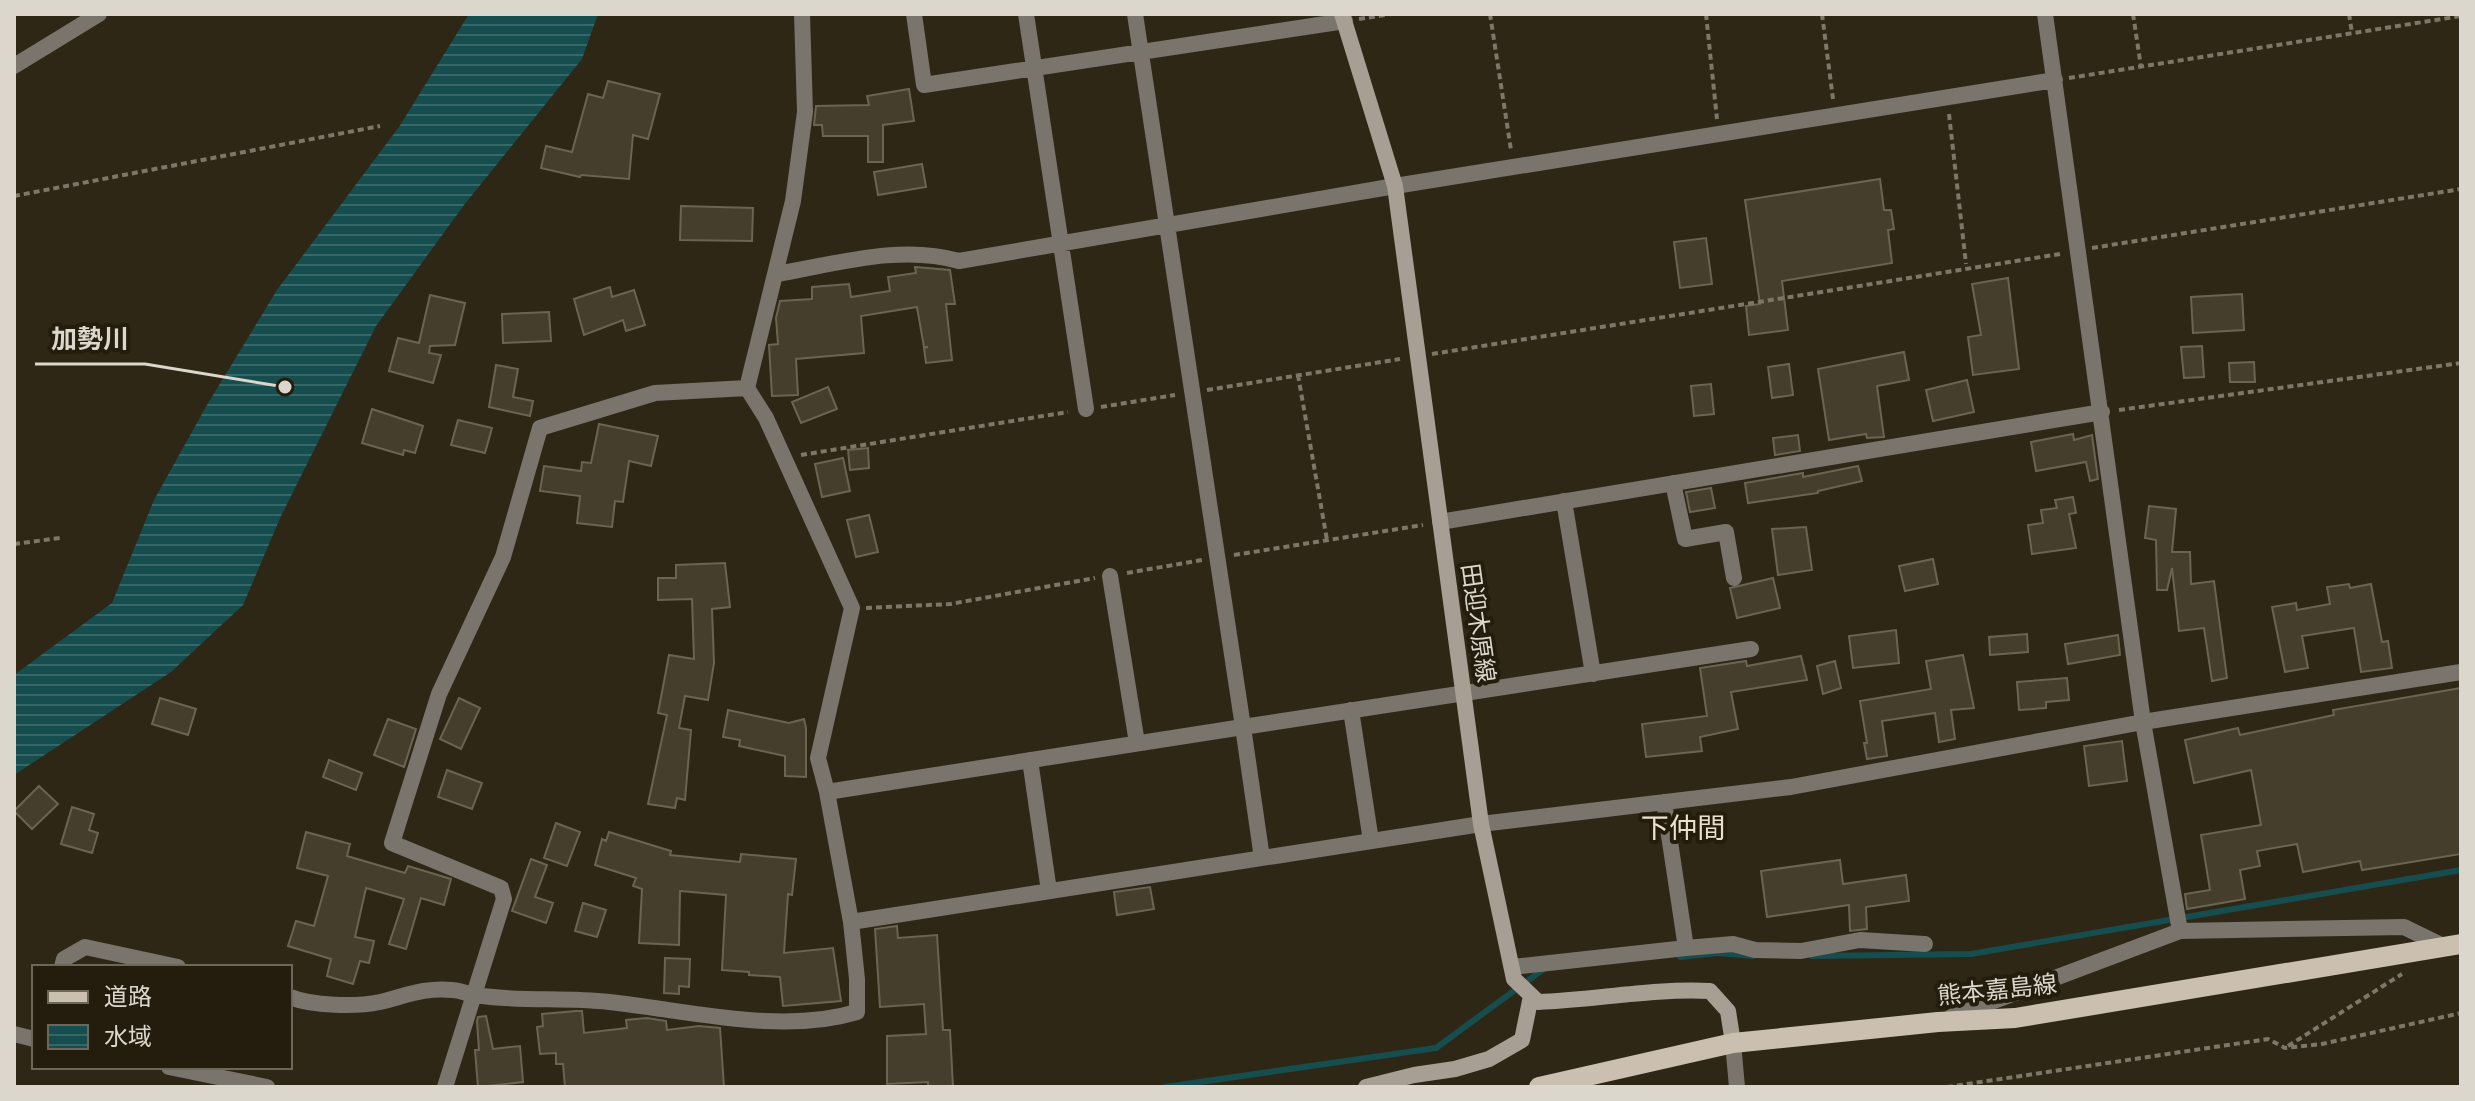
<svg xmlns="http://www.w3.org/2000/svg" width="2475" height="1101" font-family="'Fira Sans Condensed','Noto Sans JP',sans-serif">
	<defs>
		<pattern id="water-rules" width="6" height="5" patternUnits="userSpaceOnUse" patternTransform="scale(2)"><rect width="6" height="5" fill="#164e4f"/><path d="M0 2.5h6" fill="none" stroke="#376767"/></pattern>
	</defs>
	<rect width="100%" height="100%" fill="#2e2716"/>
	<path fill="url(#water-rules)" d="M469,14H598L582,59L464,205L376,326L281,516L243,605L171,672L14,775V675L112,603L154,500L207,405L277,290L399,127Z"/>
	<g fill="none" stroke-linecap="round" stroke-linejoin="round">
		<path stroke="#164e4f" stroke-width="6" d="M1812,956L1971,954L2461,870
			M1680,957L1718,953L1753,956
			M1165,1087L1436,1048L1545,968"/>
	</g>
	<path fill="#453e2d" stroke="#6c6452" stroke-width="2" d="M608,81L660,94L648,139L633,135L629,179L581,175L580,177L541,168L546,146L572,152L588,94L603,98Z
		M909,89L914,121L883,125V162H868V136H823L822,125H814L816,106L869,105L867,96Z
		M922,164L926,187L878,195L874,172Z
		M1880,179L1884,210H1891L1894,229L1888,230L1892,263L1782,281L1788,330L1749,335L1746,306L1760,304L1745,200Z
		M681,206L753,208L752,241L680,240Z
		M1706,238L1712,284L1680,288L1674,242Z
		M915,267L950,270L955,304H946L952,360L926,363L924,348L928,347H924L917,307L861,316L864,353L796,359L798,395L772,396L769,345L778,344L776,318L780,301L812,299V287L849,284L851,297L890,291L888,277L916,273Z
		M2008,278L2019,369L1973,375L1968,337L1981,335L1972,284Z
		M610,287L612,297L634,290L645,325L626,331L623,320L584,335L574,299Z
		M2242,294L2244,330L2193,333L2191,297Z
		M430,295L465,303L455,345L430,346L429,353L441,355L433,383L389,371L398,338L419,343Z
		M549,312L551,341L503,343L502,314Z
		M2202,346L2204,377L2184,378L2181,347Z
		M1904,352L1909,380L1877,386L1884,437L1867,438L1866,434L1829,440L1818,369Z
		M2254,362L2255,382H2230L2229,363Z
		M1789,364L1793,395L1772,398L1768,367Z
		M496,365L518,369L513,397L533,401L530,416L489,407Z
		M1967,380L1974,412L1933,421L1926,390Z
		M1711,384L1714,414L1694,416L1691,386Z
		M828,387L837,409L801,423L792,402Z
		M372,409L423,426L415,453L404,450L403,455L362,443Z
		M458,420L492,428L485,453L451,445Z
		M599,424L658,436L651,466L629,461L623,502L615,501L612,527L577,523L580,496L540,491L544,466L581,471L582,462L591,463Z
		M2073,434L2074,440L2092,435L2098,479L2090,481L2086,462L2036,471L2031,442Z
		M1798,435L1800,451L1775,455L1773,438Z
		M868,448L869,468L850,470L848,450Z
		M843,458L850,491L822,497L815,464Z
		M1858,466L1862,481L1818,491V493L1748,503L1745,483L1803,473V477Z
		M1711,488L1715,508L1690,512L1686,492Z
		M2073,497L2076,513L2069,514L2076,548L2032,554L2028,525L2043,523L2041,510L2057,508L2055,500Z
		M2149,506L2176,509L2172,552H2190L2191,584L2214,581L2227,678L2212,681L2204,628L2179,631L2172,568L2167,590H2157L2156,540L2145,538Z
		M869,515L878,552L856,557L847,520Z
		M1806,527L1812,570L1778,575L1772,529Z
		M1933,559L1938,584L1905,591L1899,566Z
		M725,563L730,607L712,609L714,663L708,700L685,696L679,728L691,730L685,800L677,798L675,808L648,804L667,715L658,713L669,655L694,659L692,599L658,600V578H676V565Z
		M1773,578L1780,608L1737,618L1730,588Z
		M2349,584L2350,588L2371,584L2382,642L2388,641L2392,668L2361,672L2354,628L2302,636L2308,668L2285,672L2272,607L2296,603L2297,610L2330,604L2327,587Z
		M1896,630L1899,663L1853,668L1849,636Z
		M2027,634L2028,652L1990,655L1989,637Z
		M2118,635L2120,655L2068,664L2065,644Z
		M1963,655L1974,708L1951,710L1955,739L1939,742L1935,713L1882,721L1887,756L1867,759L1864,743H1867L1860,701L1931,689L1926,661Z
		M1801,656L1807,680L1731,692L1738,729L1700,737L1702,751L1646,757L1642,724L1707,716L1700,668L1746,661L1747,666Z
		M1835,661L1841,688L1823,694L1817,666Z
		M2067,678L2069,700L2046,702V708L2019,710L2017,682Z
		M2461,688V854L2362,870L2360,861L2303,872L2297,844L2257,851L2260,866L2240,870L2245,899L2187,909L2185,894L2210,890L2201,835L2261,825L2251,770L2194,783L2185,740L2238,728L2240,735L2334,715L2333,710Z
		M160,698L196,709L188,735L152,724Z
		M459,698L480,708L461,749L440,739Z
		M728,710L789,723L804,719L806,728V777L785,776V756L739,746L740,740L723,737Z
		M388,719L416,729L404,767L374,755Z
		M2122,741L2127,781L2089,786L2084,746Z
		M329,760L362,773L356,790L323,777Z
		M447,770L482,783L472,809L438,797Z
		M39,786L58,804L32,829L14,811Z
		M72,807L94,814L89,830L98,833L92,853L61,844Z
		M556,823L580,832L567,866L544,858Z
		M306,832L350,844L347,856L405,873L408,866L451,879L444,905L421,898L406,949L389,944L404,899L366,888L355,937L374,941L369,963L360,961L353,984L327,976L331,959L288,946L296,921L314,926L328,876L297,868Z
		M609,832L671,851L670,855L740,862L741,854L796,859L792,895L788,894L784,953L833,948L841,1001L783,1006L780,977L749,975V972L722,970L726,895L680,891L679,945L639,943L642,889L633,886L636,878L595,865L602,839L606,841Z
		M531,859L547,865L535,897L553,903L546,923L512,911Z
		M1840,860L1843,884L1906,875L1909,901L1866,907L1867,929L1850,931L1849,905L1767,917L1761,871Z
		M1150,887L1154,909L1117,915L1114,892Z
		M583,903L606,910L597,937L575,931Z
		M897,926L898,938L937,935L943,1030H950L953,1087H928V1082L887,1084V1036L926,1034L924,1004L880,1007L875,929Z
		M665,958L690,959L689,987L679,986V994L664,993Z
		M576,1011H582L584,1033L627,1028L626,1020L647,1018L666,1021L667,1030L699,1026L720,1028L724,1087H565L563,1064H556V1053L540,1054L537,1027L543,1026L542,1014Z
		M486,1016L493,1049L520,1046L523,1082L478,1087L475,1050H479L477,1021L478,1017Z"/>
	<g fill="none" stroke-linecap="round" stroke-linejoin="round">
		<path stroke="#7c7769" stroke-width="4" stroke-dasharray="6 4" stroke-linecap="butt" d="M1490,14L1511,150
			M1706,14L1717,119
			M1822,14L1833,99
			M2133,14L2141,67
			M2349,14L2352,33
			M1359,19L1391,14
			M2069,78L2461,16
			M1949,114L1966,264
			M14,196L380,126
			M2092,248L2461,189
			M1432,354L2060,254
			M1298,375L1327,540
			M1207,390L1400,359
			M1101,407L1175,395
			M2119,410L2461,363
			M801,455L1068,412
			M14,544L60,538
			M1234,555L1423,525
			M1127,573L1202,560
			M866,608L950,604L1095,578
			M2288,1046L2402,974
			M1947,1087L2268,1039L2285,1048L2322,1044L2461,1013"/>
		<path stroke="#79746c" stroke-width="16" d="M914,14L924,85L1345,21
			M1026,14L1086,409
			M2045,14L2143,722L2180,931
			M14,66L99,14
			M777,274C836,264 900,244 959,261L1395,186L2055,80
			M1673,483L1685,539L1726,532L1734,578
			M1564,501L1593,674
			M1440,522L2102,412
			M1110,576L1137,743
			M1351,710L1371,841
			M1030,760L1049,891
			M827,792L1243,727L1135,14
			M1262,858L1243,727L1751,649
			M851,922L1481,824L1791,787L2143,722L2461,672
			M1686,948L1733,944L1755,950L1801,951L1860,940L1925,944
			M62,967L64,959L85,947L178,967
			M1512,967L1686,948L1664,802
			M290,997C312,1006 356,1007 380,1002C405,996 426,987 452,990C460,990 467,994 475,995C519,1002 565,997 609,1002C686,1010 781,1035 857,1012V979L851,922L827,792L818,758L852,608L766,418L747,388L793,201L805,112L802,14
			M1951,1017L2180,931L2404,927L2445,947
			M445,1087L504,899L501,888L392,843L439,694L503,557L540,428L655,393L747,388"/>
		<path stroke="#79746c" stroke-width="16" d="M14,1034L34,1039
			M1733,1043L1737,1087
			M169,1067L267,1087"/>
		<path stroke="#a79f93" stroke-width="16" d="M1342,14L1395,186L1481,824L1514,979L1538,1002C1595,1000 1653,988 1710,991L1728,1011L1733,1043
			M1366,1087L1414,1075L1455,1069L1489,1059L1522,1040L1531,996"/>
		<path stroke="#cbc0b0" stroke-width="20" d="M1539,1087L1733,1043L1938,1022L2015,1018L2461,944"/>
	</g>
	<g text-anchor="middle" stroke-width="8" stroke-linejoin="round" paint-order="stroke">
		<g font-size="24" fill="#dbd7cd" stroke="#241d0d">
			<text transform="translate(1478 623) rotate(82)" y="8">田迎木原線</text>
			<text transform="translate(1997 990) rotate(-6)" y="8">熊本嘉島線</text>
		</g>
		<g font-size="28" fill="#eae1cc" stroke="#241d0d">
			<text x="1683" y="838">下仲間</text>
		</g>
	</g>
	<path fill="none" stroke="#dbd7cd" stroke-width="3" d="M285 387L145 364H35"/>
	<circle fill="#dbd7cd" stroke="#241d0d" stroke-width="3" cx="285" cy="387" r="8"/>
	<g font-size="26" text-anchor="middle" font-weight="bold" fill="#dbd7cd" stroke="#241d0d" stroke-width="8" stroke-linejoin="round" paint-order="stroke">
		<text x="90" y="348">加勢川</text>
	</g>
	<rect width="2475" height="1101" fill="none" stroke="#dbd7cd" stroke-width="32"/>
	<rect x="32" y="965" width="260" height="104" fill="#241d0d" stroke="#6d675a" stroke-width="2"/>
	<rect x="48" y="991" width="40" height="12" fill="#cbc0b0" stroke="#6d675a" stroke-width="2"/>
	<text x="104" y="1005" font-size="24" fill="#dbd7cd">道路</text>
	<rect x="48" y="1025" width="40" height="24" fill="url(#water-rules)" stroke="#6d675a" stroke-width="2"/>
	<text x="104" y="1045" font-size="24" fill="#dbd7cd">水域</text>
</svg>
